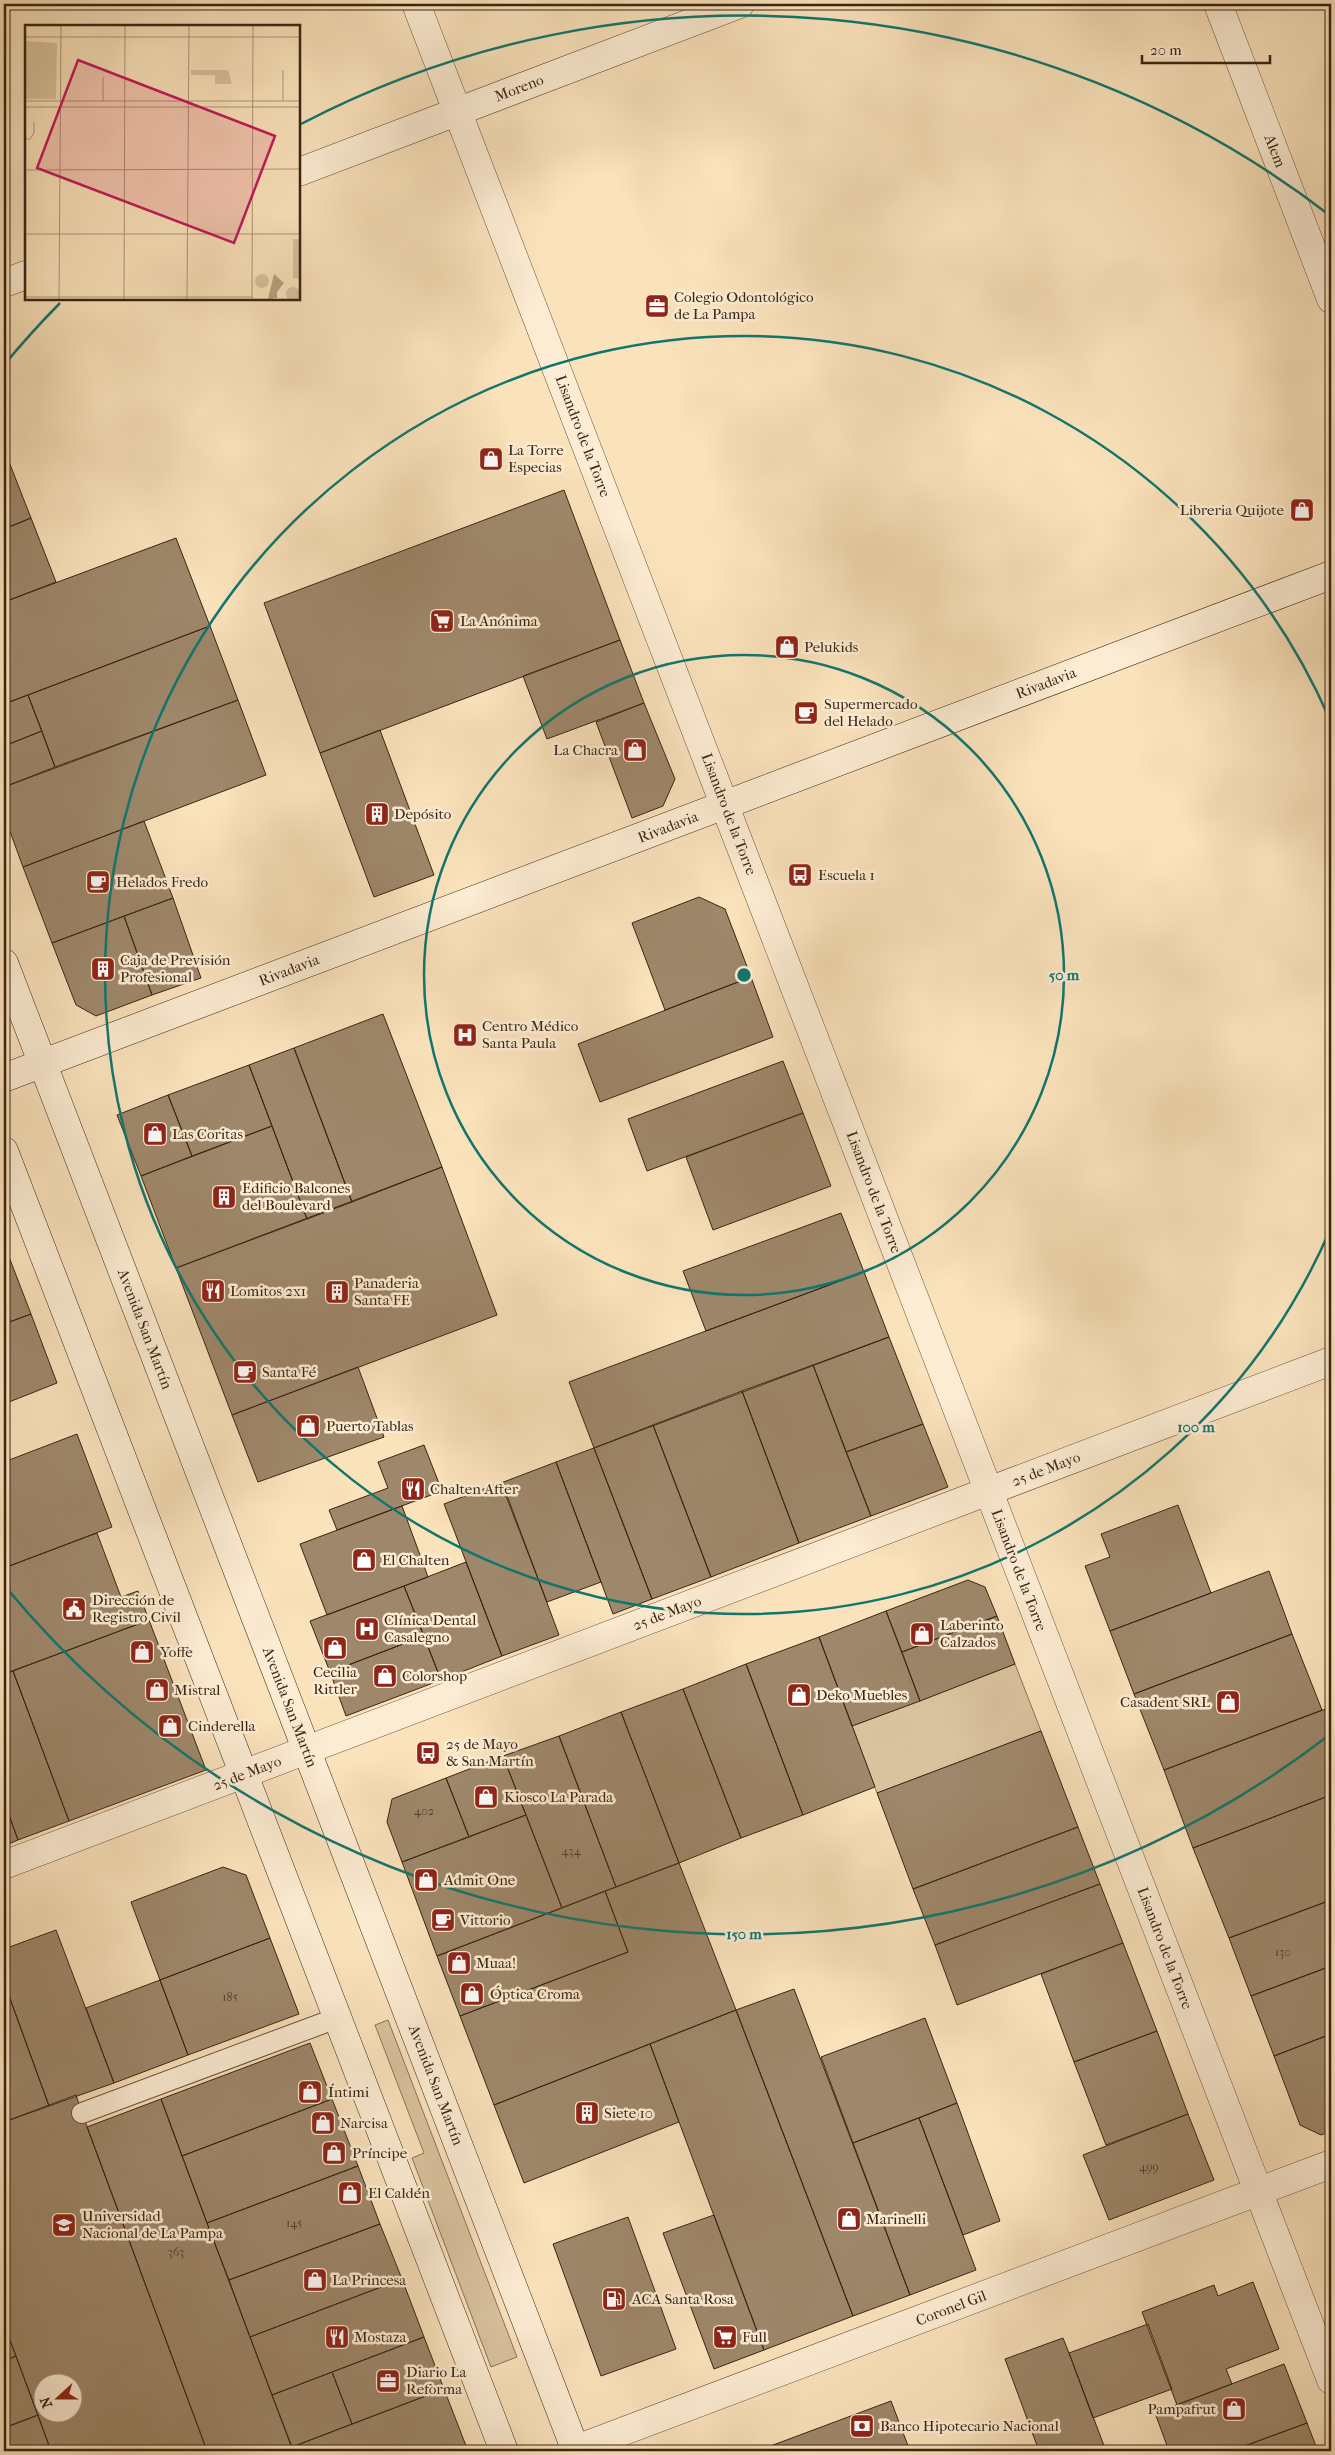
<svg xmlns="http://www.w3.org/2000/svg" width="1335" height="2455" font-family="'IM FELL French Canon',serif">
	<rect width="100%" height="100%" fill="#fae2bb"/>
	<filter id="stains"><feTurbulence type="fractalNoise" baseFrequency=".004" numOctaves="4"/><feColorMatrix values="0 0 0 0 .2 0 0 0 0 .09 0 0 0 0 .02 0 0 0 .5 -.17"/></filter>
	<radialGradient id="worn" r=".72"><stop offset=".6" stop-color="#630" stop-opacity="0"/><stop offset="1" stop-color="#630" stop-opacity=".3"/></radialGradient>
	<path fill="#d9c29e" stroke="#8a7458" d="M1015,1664L1041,1731L877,1793L852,1726Z
		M388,2020L517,2357L491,2367L412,2158L424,2153L375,2025Z"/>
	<path fill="#9e876a" stroke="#3a2513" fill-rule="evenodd" d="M4,449L31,518L4,529Z
		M564,490L620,640L320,753L264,603Z
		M31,518L56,582L4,602V529Z
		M176,538L210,626L4,704V602Z
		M210,626L238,700L55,767L28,695Z
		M620,640L644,703L547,739L523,676Z
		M28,695L42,731L4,746V704Z
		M238,700L266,775L23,867L4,815V787Z
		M644,703L675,779L663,806L632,818L596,722Z
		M380,730L434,875L374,897L320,753Z
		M42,731L55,767L4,787V746Z
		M144,821L173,898L52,943L23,867Z
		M699,897L725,909L751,977L665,1010L632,923Z
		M173,898L201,978L152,995L124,916Z
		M124,916L152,995L96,1016L76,1005L52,943Z
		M751,977L773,1037L600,1102L578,1044Z
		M383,1014L442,1167L352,1202L294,1048Z
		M294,1048L352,1202L307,1219L249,1065Z
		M783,1061L803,1113L647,1171L628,1119Z
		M249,1065L272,1126L192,1156L168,1095Z
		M168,1095L192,1156L141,1176L117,1115Z
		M803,1113L831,1186L713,1230L686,1157Z
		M272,1126L307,1219L176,1268L141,1176Z
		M442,1167L497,1315L232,1415L176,1268Z
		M841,1213L864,1272L706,1331L683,1271Z
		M4,1244L31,1314L4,1324Z
		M864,1272L889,1337L594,1448L569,1382Z
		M31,1314L57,1383L4,1404V1324Z
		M889,1337L923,1424L846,1452L813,1365Z
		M813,1365L871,1516L799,1543L742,1391Z
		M358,1367L384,1437L258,1482L232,1415Z
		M742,1391L799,1543L711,1577L653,1425Z
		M923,1424L948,1487L871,1516L846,1452Z
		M653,1425L711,1577L652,1599L594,1448Z
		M77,1434L112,1527L4,1568V1462Z
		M424,1445L442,1491L337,1530L329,1510L388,1488L378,1462Z
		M594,1448L652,1599L613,1614L556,1462Z
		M556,1462L601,1582L547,1602L501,1483Z
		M502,1482L559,1635L502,1656L444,1504Z
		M1178,1505L1211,1593L1110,1631L1085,1566L1110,1557L1101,1534Z
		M402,1506L428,1577L327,1615L300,1544Z
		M97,1533L121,1597L138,1591L149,1620L4,1674V1568Z
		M466,1562L502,1656L441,1680L404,1586Z
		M1269,1571L1292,1634L1134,1694L1110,1631Z
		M968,1580L985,1587L997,1616L902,1652L886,1611Z
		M404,1586L424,1636L330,1672L310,1621Z
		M886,1611L920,1701L852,1726L819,1637Z
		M997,1616L1015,1664L920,1701L902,1652Z
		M149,1620L206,1770L69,1821L13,1671Z
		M1292,1634L1322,1710L1164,1770L1134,1694Z
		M424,1636L441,1680L346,1716L330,1672Z
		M819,1637L875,1787L803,1815L746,1664Z
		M746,1664L803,1815L741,1838L683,1689Z
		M13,1671L69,1821L18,1840L4,1801V1674Z
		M683,1689L741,1838L679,1863L621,1712Z
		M1331,1707V1795L1193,1848L1164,1770Z
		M621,1712L679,1863L616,1887L559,1736Z
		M1041,1731L1078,1827L913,1889L877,1793Z
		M559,1736L616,1887L562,1908L503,1756Z
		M503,1756L526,1815L469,1837L446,1778Z
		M446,1778L469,1837L402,1862L387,1822L392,1799Z
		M1331,1795V1900L1229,1938L1193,1848Z
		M4,1801L18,1840L4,1846Z
		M526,1815L562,1908L437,1956L402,1862Z
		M1078,1827L1100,1884L935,1945L913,1889Z
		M679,1863L736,2010L494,2105L460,2016L628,1952L605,1891Z
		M223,1867L246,1875L270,1938L160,1980L131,1902Z
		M1100,1884L1123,1943L957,2005L935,1945Z
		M605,1891L628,1952L460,2016L437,1956Z
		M1331,1900V1966L1251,1996L1229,1938Z
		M56,1930L114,2083L49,2106L4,1982V1949Z
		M270,1938L299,2014L188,2055L160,1980Z
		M1123,1943L1157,2031L1074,2062L1041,1974Z
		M1331,1966V2034L1274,2056L1251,1996Z
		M160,1980L188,2055L114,2083L86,2008Z
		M4,1982L49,2106L4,2122Z
		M794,1989L910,2295L853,2316L736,2010Z
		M736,2010L853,2316L764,2350L650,2044Z
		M925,2018L957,2103L853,2143L821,2057Z
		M1157,2031L1188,2114L1106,2145L1074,2062Z
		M1331,2034V2131L1321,2135L1300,2125L1274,2056Z
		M310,2043L332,2099L182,2156L161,2099Z
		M650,2044L679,2122L524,2183L494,2105Z
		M76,2095L82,2113L207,2451H51L4,2324V2122ZM42,2382H72V2412H42Z
		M161,2099L207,2223L293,2451H207L87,2127Z
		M332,2099L358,2166L207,2223L182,2156Z
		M957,2103L1000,2221L963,2235L919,2118Z
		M1188,2114L1214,2180L1109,2220L1083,2155Z
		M919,2118L976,2270L910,2295L853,2143Z
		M358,2166L380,2224L229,2280L207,2223Z
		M714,2215L764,2350L714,2369L663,2233Z
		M628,2217L676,2349L601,2376L553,2244Z
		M380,2224L402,2279L250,2337L229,2280Z
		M402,2279L424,2337L272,2395L250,2337Z
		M1253,2282L1279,2349L1226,2369L1232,2384L1177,2405L1142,2312L1214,2285L1218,2296Z
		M4,2324L16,2356L4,2361Z
		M1148,2324L1172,2389L1093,2418L1069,2353Z
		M424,2337L444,2389L352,2424L332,2372Z
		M1063,2338L1069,2353L1106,2451H1039L1005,2359Z
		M16,2356L38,2415L4,2428V2361Z
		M1284,2364L1307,2423L1231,2451H1169L1155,2413Z
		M332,2372L352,2424L292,2447L272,2395Z
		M444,2389L468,2451H293L292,2447Z
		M891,2401L910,2451H757Z
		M38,2415L51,2451H8L4,2440V2428Z
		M1307,2423L1318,2451H1231Z
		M4,2440L8,2451H4Z"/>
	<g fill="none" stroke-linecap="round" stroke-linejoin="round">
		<defs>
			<path id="service" d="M82,2113L337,2018"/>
			<path id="minor" d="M416,4L1331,2380
				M1218,4L1331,299
				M299,172L740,4
				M4,283L26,275
				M4,1865L1331,1361"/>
			<path id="tertiary" d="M571,2451L1331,2164"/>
			<path id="secondary" d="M4,963L576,2451
				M4,1078L1331,575
				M4,1151L504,2451"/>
		</defs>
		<use href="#service" stroke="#6a543d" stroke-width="22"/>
		<use href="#minor" stroke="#6a543d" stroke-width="29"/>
		<use href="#tertiary" stroke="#6a543d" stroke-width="29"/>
		<use href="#secondary" stroke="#3a2513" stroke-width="29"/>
		<use href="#service" stroke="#fcecd3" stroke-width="20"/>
		<use href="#minor" stroke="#fcecd3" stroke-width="28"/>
		<use href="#tertiary" stroke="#fcecd3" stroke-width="28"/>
		<use href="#secondary" stroke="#fcecd3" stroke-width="28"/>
	</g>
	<g fill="none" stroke="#0f766e" stroke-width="2.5">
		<circle cx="744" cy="975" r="320"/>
		<path d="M1330 1230A639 639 0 1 1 1330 720"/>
		<path d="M1328 1736A959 959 0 0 1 4 1585M4 365A959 959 0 0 1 60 303M301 124A959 959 0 0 1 1328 214"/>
	</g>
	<defs>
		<symbol id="office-square" viewBox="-11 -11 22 22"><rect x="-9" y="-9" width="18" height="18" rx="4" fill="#8f2418" stroke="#fcecd3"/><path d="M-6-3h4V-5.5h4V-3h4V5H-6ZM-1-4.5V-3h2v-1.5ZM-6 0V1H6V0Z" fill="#fff"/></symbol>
		<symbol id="shop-square" viewBox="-11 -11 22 22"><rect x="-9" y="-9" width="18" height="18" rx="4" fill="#8f2418" stroke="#fcecd3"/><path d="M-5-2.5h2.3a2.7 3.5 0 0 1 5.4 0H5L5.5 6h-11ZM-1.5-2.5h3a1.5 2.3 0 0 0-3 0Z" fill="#fff"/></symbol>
		<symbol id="supermarket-square" viewBox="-11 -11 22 22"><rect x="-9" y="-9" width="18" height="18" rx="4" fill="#8f2418" stroke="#fcecd3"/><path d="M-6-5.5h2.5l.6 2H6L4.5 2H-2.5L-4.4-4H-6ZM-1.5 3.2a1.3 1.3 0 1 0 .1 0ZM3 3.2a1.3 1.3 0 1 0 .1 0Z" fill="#fff"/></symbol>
		<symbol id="cafe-square" viewBox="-11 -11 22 22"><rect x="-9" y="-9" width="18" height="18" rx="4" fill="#8f2418" stroke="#fcecd3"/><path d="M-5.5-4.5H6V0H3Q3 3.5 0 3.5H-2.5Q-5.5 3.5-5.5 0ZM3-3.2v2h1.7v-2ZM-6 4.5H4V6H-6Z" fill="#fff"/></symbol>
		<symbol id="building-square" viewBox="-11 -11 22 22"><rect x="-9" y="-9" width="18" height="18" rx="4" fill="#8f2418" stroke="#fcecd3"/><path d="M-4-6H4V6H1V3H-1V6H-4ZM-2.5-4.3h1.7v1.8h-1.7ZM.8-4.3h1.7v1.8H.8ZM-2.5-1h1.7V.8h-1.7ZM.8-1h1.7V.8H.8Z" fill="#fff"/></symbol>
		<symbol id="bus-square" viewBox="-11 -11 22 22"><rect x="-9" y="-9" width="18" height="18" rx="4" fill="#8f2418" stroke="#fcecd3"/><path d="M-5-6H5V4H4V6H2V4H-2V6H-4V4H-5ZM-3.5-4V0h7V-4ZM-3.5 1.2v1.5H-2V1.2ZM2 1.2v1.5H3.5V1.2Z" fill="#fff"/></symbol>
		<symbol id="hospital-square" viewBox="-11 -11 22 22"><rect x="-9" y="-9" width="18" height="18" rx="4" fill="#8f2418" stroke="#fcecd3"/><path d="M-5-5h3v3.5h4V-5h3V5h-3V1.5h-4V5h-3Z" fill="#fff"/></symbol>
		<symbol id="restaurant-square" viewBox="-11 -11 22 22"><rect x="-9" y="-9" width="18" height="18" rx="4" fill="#8f2418" stroke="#fcecd3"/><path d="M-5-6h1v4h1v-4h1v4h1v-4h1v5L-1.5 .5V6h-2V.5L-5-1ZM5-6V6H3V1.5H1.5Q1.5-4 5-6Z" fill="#fff"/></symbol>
		<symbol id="civic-square" viewBox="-11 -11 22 22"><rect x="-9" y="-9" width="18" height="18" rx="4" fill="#8f2418" stroke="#fcecd3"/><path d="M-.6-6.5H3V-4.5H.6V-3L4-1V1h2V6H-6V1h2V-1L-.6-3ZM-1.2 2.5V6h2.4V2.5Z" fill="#fff"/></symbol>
		<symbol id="university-square" viewBox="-11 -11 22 22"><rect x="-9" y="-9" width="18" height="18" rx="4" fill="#8f2418" stroke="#fcecd3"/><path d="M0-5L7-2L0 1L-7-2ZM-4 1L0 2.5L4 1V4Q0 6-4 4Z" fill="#fff"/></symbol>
		<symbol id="fuel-square" viewBox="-11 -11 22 22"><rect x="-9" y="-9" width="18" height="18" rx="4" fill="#8f2418" stroke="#fcecd3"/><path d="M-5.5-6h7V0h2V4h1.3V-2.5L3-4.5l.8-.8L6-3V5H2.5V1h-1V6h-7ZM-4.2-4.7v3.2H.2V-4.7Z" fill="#fff"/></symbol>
		<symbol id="bank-square" viewBox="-11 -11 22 22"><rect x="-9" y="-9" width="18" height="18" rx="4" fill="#8f2418" stroke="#fcecd3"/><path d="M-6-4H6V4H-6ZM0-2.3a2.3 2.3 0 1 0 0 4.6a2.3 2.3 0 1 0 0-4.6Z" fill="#fff"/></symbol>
	</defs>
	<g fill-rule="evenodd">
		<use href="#office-square" x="643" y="292" width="28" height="28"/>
		<use href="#shop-square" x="477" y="445" width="28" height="28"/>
		<use href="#shop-square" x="1288" y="496" width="28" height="28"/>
		<use href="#supermarket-square" x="428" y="607" width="28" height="28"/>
		<use href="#shop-square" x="773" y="633" width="28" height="28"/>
		<use href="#cafe-square" x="792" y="699" width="28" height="28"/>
		<use href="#shop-square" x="621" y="736" width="28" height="28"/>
		<use href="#building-square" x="363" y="800" width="28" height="28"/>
		<use href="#bus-square" x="786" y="861" width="28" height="28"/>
		<use href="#cafe-square" x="84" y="868" width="28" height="28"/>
		<use href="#building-square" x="89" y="955" width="28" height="28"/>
		<use href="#hospital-square" x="451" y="1021" width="28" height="28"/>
		<use href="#shop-square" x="141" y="1120" width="28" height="28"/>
		<use href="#building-square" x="210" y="1183" width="28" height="28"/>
		<use href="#restaurant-square" x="199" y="1277" width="28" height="28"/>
		<use href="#building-square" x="323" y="1278" width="28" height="28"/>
		<use href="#cafe-square" x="231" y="1358" width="28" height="28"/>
		<use href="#shop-square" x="294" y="1412" width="28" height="28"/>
		<use href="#restaurant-square" x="399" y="1475" width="28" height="28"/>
		<use href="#shop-square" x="350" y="1546" width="28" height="28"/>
		<use href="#civic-square" x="60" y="1595" width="28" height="28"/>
		<use href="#hospital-square" x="353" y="1615" width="28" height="28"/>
		<use href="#shop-square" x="908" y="1620" width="28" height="28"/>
		<use href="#shop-square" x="321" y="1634" width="28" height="28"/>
		<use href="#shop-square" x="128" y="1638" width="28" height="28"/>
		<use href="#shop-square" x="371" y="1662" width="28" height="28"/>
		<use href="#shop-square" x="143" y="1676" width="28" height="28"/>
		<use href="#shop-square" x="785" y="1681" width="28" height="28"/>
		<use href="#shop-square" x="1214" y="1688" width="28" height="28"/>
		<use href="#shop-square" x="156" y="1712" width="28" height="28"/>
		<use href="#bus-square" x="414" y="1739" width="28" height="28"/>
		<use href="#shop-square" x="472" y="1783" width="28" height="28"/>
		<use href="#shop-square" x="412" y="1866" width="28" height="28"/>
		<use href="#cafe-square" x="429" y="1906" width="28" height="28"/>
		<use href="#shop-square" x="445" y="1949" width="28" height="28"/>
		<use href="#shop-square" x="458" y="1980" width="28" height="28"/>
		<use href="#shop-square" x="296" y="2078" width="28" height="28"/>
		<use href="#building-square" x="573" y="2099" width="28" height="28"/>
		<use href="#shop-square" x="309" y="2109" width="28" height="28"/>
		<use href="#shop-square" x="320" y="2139" width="28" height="28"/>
		<use href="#shop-square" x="336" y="2179" width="28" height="28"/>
		<use href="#shop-square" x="835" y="2205" width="28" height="28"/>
		<use href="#university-square" x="50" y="2211" width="28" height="28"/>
		<use href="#shop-square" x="301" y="2266" width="28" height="28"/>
		<use href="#fuel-square" x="600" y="2285" width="28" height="28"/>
		<use href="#restaurant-square" x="323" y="2323" width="28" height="28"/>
		<use href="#supermarket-square" x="711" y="2323" width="28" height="28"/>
		<use href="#office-square" x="374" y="2367" width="28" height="28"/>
		<use href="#shop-square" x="1220" y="2395" width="28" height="28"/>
		<use href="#bank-square" x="848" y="2412" width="28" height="28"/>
	</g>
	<g text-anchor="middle" stroke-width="5" stroke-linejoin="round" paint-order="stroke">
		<g font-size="12" fill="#533e29">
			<text x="424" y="1815">402</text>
			<text x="571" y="1855">434</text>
			<text x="1283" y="1956">130</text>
			<text x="230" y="2001">185</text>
			<text x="1149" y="2171">499</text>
			<text x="294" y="2227">145</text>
			<text x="176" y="2256">363</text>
		</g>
		<g font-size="15" fill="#3a2513" stroke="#fcecd3">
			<text transform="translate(519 88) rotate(-21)" y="5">Moreno</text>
			<text transform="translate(1275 151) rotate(69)" y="5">Alem</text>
			<text transform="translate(583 436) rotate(69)" y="5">Lisandro de la Torre</text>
			<text transform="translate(1046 683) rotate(-21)" y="5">Rivadavia</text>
			<text transform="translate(729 814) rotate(69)" y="5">Lisandro de la Torre</text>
			<text transform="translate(668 827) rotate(-21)" y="5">Rivadavia</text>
			<text transform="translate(289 970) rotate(-21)" y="5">Rivadavia</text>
			<text transform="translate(874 1192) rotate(69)" y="5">Lisandro de la Torre</text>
			<text transform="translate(145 1329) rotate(69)" y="5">Avenida San Martín</text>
			<text transform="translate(1046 1469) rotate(-21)" y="5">25 de Mayo</text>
			<text transform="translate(1019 1570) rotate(69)" y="5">Lisandro de la Torre</text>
			<text transform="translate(667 1613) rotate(-21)" y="5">25 de Mayo</text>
			<text transform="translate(290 1707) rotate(69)" y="5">Avenida San Martín</text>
			<text transform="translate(247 1773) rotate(-21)" y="5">25 de Mayo</text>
			<text transform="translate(1165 1948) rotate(69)" y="5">Lisandro de la Torre</text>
			<text transform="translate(436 2085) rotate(69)" y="5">Avenida San Martín</text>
			<text transform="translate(951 2308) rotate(-21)" y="5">Coronel Gil</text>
		</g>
		<g font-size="15" fill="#3a2513" stroke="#fcecd3" text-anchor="start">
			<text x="674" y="302">Colegio Odontológico<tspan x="674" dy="17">de La Pampa</tspan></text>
			<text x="508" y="455">La Torre<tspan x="508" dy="17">Especias</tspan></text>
			<text x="1284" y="515" text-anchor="end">Libreria Quijote</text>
			<text x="460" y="626">La Anónima</text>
			<text x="804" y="652">Pelukids</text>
			<text x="824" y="709">Supermercado<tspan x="824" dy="17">del Helado</tspan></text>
			<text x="618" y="755" text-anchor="end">La Chacra</text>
			<text x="394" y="819">Depósito</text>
			<text x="818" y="880">Escuela 1</text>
			<text x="116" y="887">Helados Fredo</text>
			<text x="120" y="965">Caja de Previsión<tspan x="120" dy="17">Profesional</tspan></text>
			<text x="482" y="1031">Centro Médico<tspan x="482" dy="17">Santa Paula</tspan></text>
			<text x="172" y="1139">Las Coritas</text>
			<text x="242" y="1193">Edificio Balcones<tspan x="242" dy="17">del Boulevard</tspan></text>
			<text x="354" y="1288">Panaderia<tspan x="354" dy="17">Santa FE</tspan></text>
			<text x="230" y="1296">Lomitos 2x1</text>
			<text x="262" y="1377">Santa Fé</text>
			<text x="326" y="1431">Puerto Tablas</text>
			<text x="430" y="1494">Chalten After</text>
			<text x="382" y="1565">El Chalten</text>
			<text x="92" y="1605">Dirección de<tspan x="92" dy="17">Registro Civil</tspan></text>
			<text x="384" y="1625">Clínica Dental<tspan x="384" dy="17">Casalegno</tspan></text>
			<text x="940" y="1630">Laberinto<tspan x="940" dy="17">Calzados</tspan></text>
			<text x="160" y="1657">Yoffe</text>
			<text x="335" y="1677" text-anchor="middle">Cecilia<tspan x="335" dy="17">Rittler</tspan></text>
			<text x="402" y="1681">Colorshop</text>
			<text x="174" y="1695">Mistral</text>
			<text x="816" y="1700">Deko Muebles</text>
			<text x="1210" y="1707" text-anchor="end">Casadent SRL</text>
			<text x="188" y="1731">Cinderella</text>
			<text x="446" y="1749">25 de Mayo<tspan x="446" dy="17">&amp; San Martín</tspan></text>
			<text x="504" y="1802">Kiosco La Parada</text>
			<text x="444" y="1885">Admit One</text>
			<text x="460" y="1925">Vittorio</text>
			<text x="476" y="1968">Muaa!</text>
			<text x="490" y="1999">Óptica Croma</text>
			<text x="328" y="2097">Íntimi</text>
			<text x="604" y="2118">Siete 10</text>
			<text x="340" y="2128">Narcisa</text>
			<text x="352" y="2158">Príncipe</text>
			<text x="368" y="2198">El Caldén</text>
			<text x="82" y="2221">Universidad<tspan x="82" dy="17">Nacional de La Pampa</tspan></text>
			<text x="866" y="2224">Marinelli</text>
			<text x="332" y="2285">La Princesa</text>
			<text x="632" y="2304">ACA Santa Rosa</text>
			<text x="354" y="2342">Mostaza</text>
			<text x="742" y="2342">Full</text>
			<text x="406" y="2377">Diario La<tspan x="406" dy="17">Reforma</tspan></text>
			<text x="1216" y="2414" text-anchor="end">Pampafrut</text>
			<text x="880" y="2431">Banco Hipotecario Nacional</text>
		</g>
	</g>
	<g transform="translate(25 25)">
		<rect width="275" height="275" fill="#fae2bb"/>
		<path d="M0,16L32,18L31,74H0ZM166,45H203L207,59H190V50H166ZM268,214H275V254L268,253ZM230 256a7 7 0 1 1 14 0a7 7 0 1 1-14 0ZM261 269a7 7 0 1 1 14 0a7 7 0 1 1-14 0Z" fill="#d9c29e"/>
		<path d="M249,249L259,258L252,267V273L243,274Z" fill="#b9a282"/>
		<path fill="none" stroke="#ad9678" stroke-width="1" d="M0,12H275M0,76H275M78,76V52M258,76V45M0,82H275M0,114H5L9,108V97M0,145L275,144M0,209H275M0,272H227M34,275L36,0M99,275L100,0M162,275L164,0M227,275L228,0"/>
		<path fill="#c2185b" fill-opacity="0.15" stroke="#c2185b" stroke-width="2.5" d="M53,35L250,111L209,218L12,143Z"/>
		<rect width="275" height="275" fill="none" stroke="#3a2513" stroke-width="2.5"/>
	</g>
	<circle cx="744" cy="975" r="8" fill="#0f766e" stroke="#fcecd3" stroke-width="2.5"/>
	<g font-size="15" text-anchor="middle" font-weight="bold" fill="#0f766e" stroke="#fcecd3" stroke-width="5" stroke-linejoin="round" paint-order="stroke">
		<text x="1064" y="980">50 m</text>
		<text x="1196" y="1432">100 m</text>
		<text x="744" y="1939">150 m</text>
	</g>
	<rect width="1335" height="2455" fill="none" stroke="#fae2bb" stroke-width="20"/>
	<rect x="5" y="5" width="1325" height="2445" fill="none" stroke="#3a2513" stroke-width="2.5"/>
	<rect x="10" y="10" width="1315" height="2435" fill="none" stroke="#3a2513"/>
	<g transform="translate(58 2398) rotate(249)"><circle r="24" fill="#fcecd3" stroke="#ae9c86"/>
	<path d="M0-4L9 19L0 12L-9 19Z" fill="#8f2418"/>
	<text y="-8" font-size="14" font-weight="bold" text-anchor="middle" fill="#3a2513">N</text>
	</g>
	<path d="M1142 55v8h128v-8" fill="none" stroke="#3a2513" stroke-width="2.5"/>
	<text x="1150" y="55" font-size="15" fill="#3a2513" stroke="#fcecd3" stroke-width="4" paint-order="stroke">20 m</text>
	<rect width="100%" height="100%" filter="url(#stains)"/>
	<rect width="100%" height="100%" fill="url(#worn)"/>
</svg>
